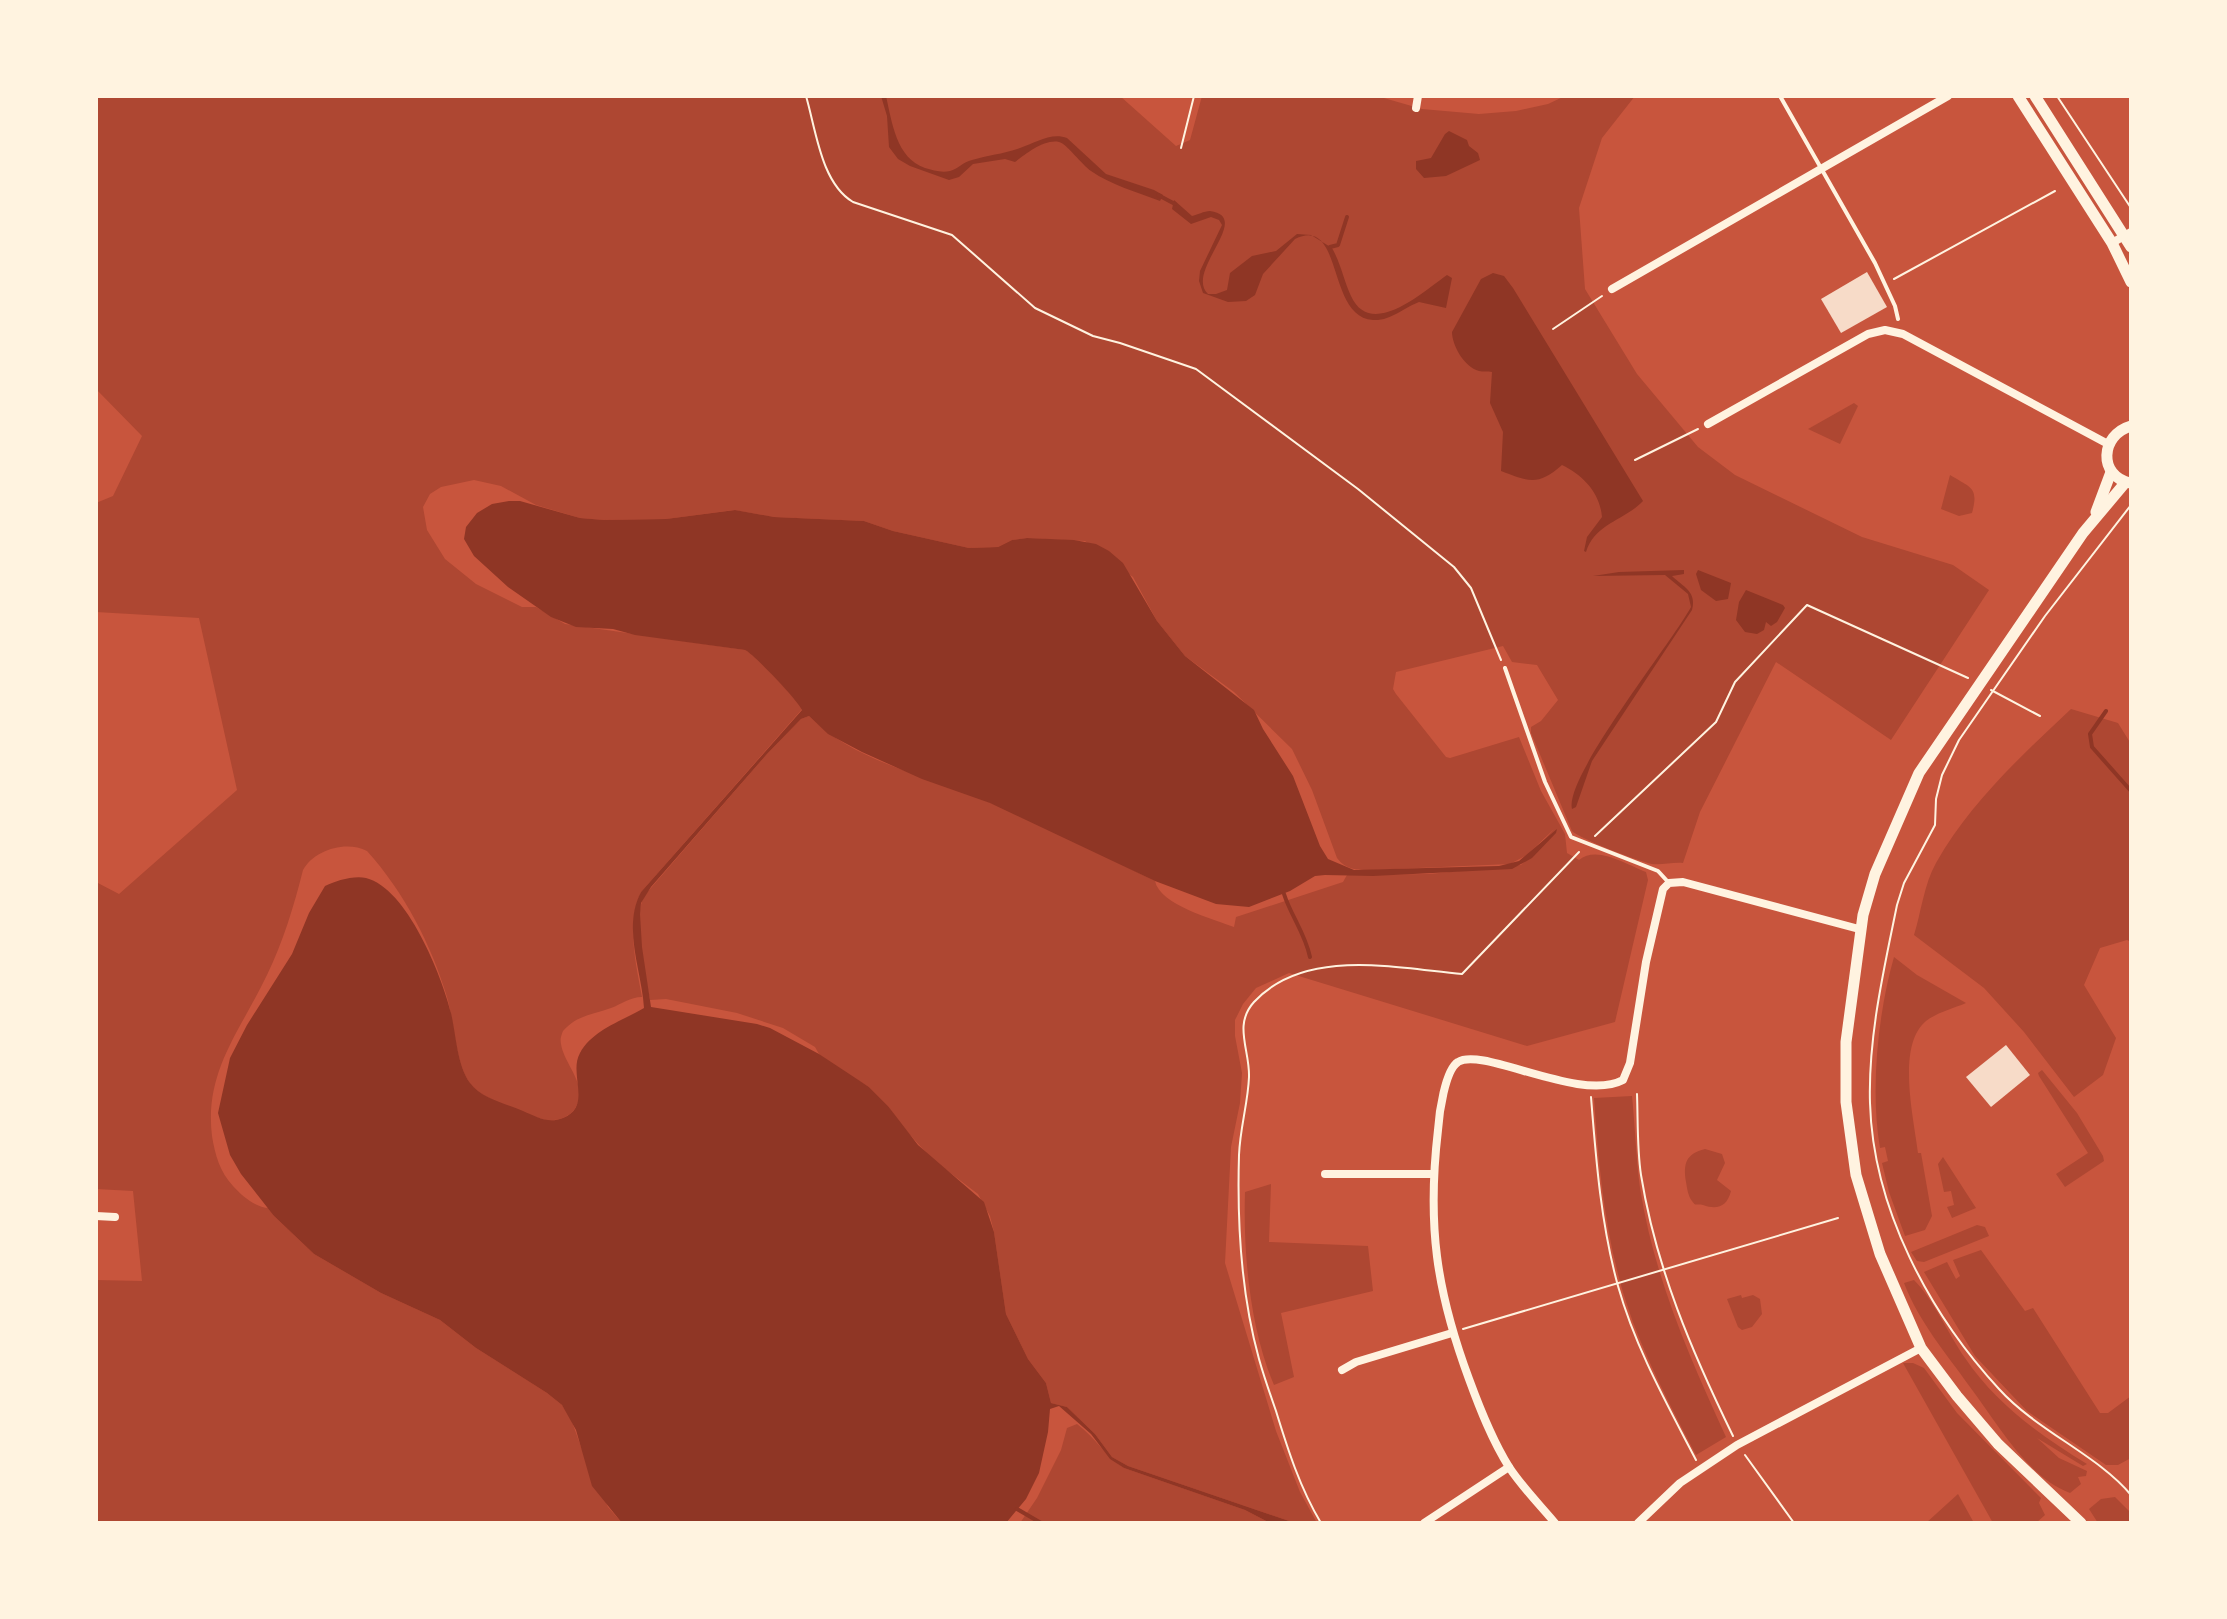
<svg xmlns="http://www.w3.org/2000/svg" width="2227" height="1619" viewBox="0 0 2227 1619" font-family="'Work Sans',sans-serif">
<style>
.green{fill:#ae4732}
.water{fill:#8f3625}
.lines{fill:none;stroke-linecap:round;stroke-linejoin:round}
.stream{stroke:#8f3625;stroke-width:4}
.building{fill:#f7dbc8}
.path{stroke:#fff3e0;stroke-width:2}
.service{stroke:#fff3e0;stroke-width:4}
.minor{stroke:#fff3e0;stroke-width:8}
.secondary{stroke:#fff3e0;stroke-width:11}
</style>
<rect width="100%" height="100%" fill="#c8553d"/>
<!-- green -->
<g class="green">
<path d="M 96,96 L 1120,96 L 1176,146 L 1190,140 L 1202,96 L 1377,96 L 1422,109 L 1479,114 L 1516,111 L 1548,104 L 1565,96 L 1635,96 L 1602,138 L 1579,208 L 1585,289 L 1637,374 L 1698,447 L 1735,475 L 1862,537 L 1953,565 L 1989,590 L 1891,740 L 1776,662 L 1700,812 L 1683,863 C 1673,862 1663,865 1652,864 C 1638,861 1580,839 1572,831 L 1531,733 L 1531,727 L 1541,721 L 1558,700 L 1537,665 L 1512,662 L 1503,646 L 1396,672 L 1393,689 L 1396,694 L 1446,757 L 1450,758 L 1519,737 L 1541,791 L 1565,834 L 1567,853 L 1579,860 C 1597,845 1627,865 1646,872 L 1648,880 L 1615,1022 L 1527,1046 L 1289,973 L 1256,988 L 1243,1004 L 1235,1020 L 1235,1036 L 1242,1073 L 1240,1103 L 1231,1147 L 1225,1263 L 1276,1431 L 1300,1492 L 1317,1523 L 1295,1523 L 1128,1466 L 1112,1457 L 1095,1434 L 1067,1407 L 1051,1403 L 1046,1383 L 1028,1359 L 1006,1314 L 994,1232 L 990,1216 L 978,1194 L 932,1159 L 901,1125 L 888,1106 L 869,1087 L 833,1065 L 819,1054 L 815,1047 L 783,1028 L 737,1013 L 666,999 L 650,1000 C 645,971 632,922 644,896 L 767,754 L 801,719 L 809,716 C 851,759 917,773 972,795 C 1034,821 1095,851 1155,881 C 1160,905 1213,919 1234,927 L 1236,917 L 1343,882 L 1347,875 L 1429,874 L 1521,865 L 1554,829 L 1527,855 L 1510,864 L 1371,870 C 1357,870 1346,870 1337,858 L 1312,790 L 1292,749 L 1234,692 L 1185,656 L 1157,621 L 1133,577 L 1085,541 L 1027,538 L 1012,540 L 998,547 L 969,548 L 893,531 L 864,521 L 774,517 L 734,510 L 666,519 L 604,520 L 580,518 L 536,505 L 501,486 L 474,480 L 441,487 L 430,494 L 423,507 L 427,530 L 445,559 L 476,584 L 522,607 L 536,607 L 565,624 L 745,650 L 756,656 L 803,708 L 641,892 C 626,924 636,964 642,997 C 630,997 622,1004 611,1008 C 592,1015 577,1015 563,1031 C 561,1036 560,1039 561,1044 C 564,1065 591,1087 574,1110 C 566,1119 556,1121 545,1120 C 526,1114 485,1100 472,1086 C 456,1068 454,1021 447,997 C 431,944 404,892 367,851 C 346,840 314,850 303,870 C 294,906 283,942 267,975 C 241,1030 204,1071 212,1136 C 215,1155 220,1172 233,1186 C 242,1196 256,1208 269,1208 L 274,1216 L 314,1254 L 381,1293 L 440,1320 L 476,1348 L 547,1393 L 562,1405 L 570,1416 L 581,1447 L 608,1507 L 622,1523 L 96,1523 L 96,1280 L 142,1281 L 133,1191 L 96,1189 L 96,882 L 119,894 L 237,790 L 199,618 L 96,612 L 96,503 L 113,496 L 142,436 L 96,389 Z"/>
<polygon points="1854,403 1858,406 1840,444 1808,429"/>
<path d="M 1950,475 C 1971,488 1979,487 1972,513 L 1959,516 L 1941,509 Z"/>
<path d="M 2071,709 L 2118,723 L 2131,744 L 2131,942 L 2127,940 L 2100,948 L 2084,985 L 2116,1038 L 2103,1075 L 2074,1097 L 2024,1032 L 1984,988 L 1914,935 C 1921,913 1924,884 1936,863 C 1970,803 2021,756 2071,709 Z"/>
<path d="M 1894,957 L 1917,975 L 1966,1003 C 1952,1009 1938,1012 1926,1021 C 1896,1046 1914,1118 1918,1153 L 1921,1153 L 1932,1216 L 1925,1230 L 1905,1236 L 1889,1192 L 1882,1163 L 1888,1161 L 1885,1147 L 1880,1148 C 1870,1090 1878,1013 1894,957 Z"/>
<polygon points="2042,1070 2077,1113 2103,1156 2104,1161 2065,1187 2056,1174 2088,1153 2039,1076 2038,1073"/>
<path d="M 1632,1096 C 1635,1126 1636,1157 1640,1188 C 1654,1277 1689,1356 1726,1437 L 1696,1455 C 1666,1397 1634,1338 1618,1274 C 1603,1216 1598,1157 1594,1098 Z"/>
<path d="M 1705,1149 L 1722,1154 L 1725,1163 L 1717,1180 L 1731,1191 C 1727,1207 1717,1210 1703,1205 C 1696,1203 1696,1207 1692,1201 C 1688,1196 1687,1188 1686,1182 C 1683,1163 1686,1154 1705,1149 Z"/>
<polygon points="1943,1157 1976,1208 1952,1218 1947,1207 1954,1205 1951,1191 1944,1192 1938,1164"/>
<path d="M 1271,1184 L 1269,1242 L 1368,1246 L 1373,1291 L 1281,1313 L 1294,1377 L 1274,1385 C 1250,1329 1243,1253 1245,1192 Z"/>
<polygon points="1977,1225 1985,1227 1989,1236 1924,1262 1917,1261 1911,1252"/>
<polygon points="1981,1250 2025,1311 2033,1308 2100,1413 2108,1413 2131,1396 2131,1458 2118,1465 2106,1465 2027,1411 1975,1356 1924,1272 1947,1262 1956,1279 1960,1276 1953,1260"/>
<path d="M 1914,1280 C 1934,1300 1948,1334 1965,1358 C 1997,1405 2040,1435 2087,1464 L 2083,1466 L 2037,1438 L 2059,1458 L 2087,1471 L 2086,1476 L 2078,1477 L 2081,1484 L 2070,1493 C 2026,1476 1998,1424 1970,1387 C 1946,1353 1919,1322 1904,1283 Z"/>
<polygon points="1741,1295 1742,1298 1753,1295 1760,1299 1762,1314 1752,1327 1742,1330 1738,1327 1727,1299"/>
<polygon points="1903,1363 1913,1363 1924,1368 1957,1413 2041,1498 2039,1503 2045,1515 2036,1523 1993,1523"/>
<path d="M 1077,1424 C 1095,1437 1105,1456 1124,1468 L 1245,1510 L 1270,1523 L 1020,1523 L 1037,1498 L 1061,1450 L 1067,1428 Z"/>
<polygon points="1958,1494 1974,1523 1926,1523"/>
<polygon points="2115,1497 2130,1512 2131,1523 2098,1523 2089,1509 2101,1499"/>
</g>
<!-- water -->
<g class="water">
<path d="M 881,96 L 886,96 C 892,122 896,158 925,168 C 933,170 941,173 950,171 C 958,169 963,162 972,160 C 988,155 1004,154 1020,148 C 1035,143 1051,132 1067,138 L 1106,174 L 1154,190 L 1163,195 L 1160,201 C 1137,192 1111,185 1091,171 C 1082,165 1066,143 1059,142 C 1044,139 1026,154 1015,162 L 1005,159 L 973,164 L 959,177 L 949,180 L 910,166 L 898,159 L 889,147 L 887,116 Z"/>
<polygon points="1449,131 1467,140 1469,146 1478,153 1480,160 1446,176 1424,178 1416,169 1416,161 1431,158 1445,134"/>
<path d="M 1174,200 L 1192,216 C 1197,215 1204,211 1210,211 C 1254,217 1184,271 1208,294 L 1216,294 L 1227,290 L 1230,273 L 1252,256 L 1276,251 L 1297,234 L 1311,235 L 1332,248 C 1341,264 1344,281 1351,296 C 1371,340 1424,291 1447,275 L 1452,278 L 1446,308 L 1419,302 C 1403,308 1391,321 1373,320 C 1326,317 1344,215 1295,239 L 1263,274 L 1255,295 L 1246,301 L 1228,302 L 1203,293 L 1199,281 L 1200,271 L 1222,225 L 1219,220 L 1211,217 L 1191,224 L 1172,209 Z"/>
<path d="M 1493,273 L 1504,276 L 1513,288 L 1643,501 C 1624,521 1595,523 1586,552 L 1584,551 L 1587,537 L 1602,517 C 1600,493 1583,475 1562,465 C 1538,486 1530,482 1501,471 L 1503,432 L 1490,403 L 1492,372 C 1488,371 1483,372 1479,371 C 1464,367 1452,345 1452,332 L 1481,279 Z"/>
<path d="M 509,501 L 520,501 L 580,518 L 604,520 L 666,519 L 735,510 L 774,517 L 864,521 L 893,531 L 969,548 L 998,547 L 1012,540 L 1027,538 L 1074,540 L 1096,544 L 1109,551 L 1123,563 L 1157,621 L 1185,656 L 1254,710 L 1263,729 L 1293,776 L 1320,846 L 1328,859 L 1354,870 L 1499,866 L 1519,861 L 1557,829 L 1556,833 L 1532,858 L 1512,869 L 1373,876 L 1325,875 L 1315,876 L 1290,891 L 1249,907 L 1216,904 L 1155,881 L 990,803 L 922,779 L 862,752 L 828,734 L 809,716 L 801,719 L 767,754 L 651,887 L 641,903 L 640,914 L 642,947 L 651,1007 L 757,1024 L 770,1028 L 819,1054 L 869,1087 L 888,1106 L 918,1145 L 984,1202 L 994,1232 L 1006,1314 L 1028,1359 L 1046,1383 L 1051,1403 L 1067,1407 L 1095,1434 L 1112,1457 L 1128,1466 L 1295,1523 L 1270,1523 L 1245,1510 L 1124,1468 L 1110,1459 L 1091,1434 L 1059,1406 L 1050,1409 L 1048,1432 L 1039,1473 L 1026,1499 L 1006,1523 L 622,1523 L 592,1486 L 576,1430 L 562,1405 L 547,1393 L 476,1348 L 440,1320 L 381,1293 L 314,1254 L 274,1216 L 241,1174 L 230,1155 L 218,1113 L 230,1058 L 247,1025 L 292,954 L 309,913 L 325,886 C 335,881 354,875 366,878 C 407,888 442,976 451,1013 C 456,1034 457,1065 470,1083 C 482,1099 505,1103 523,1111 C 537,1117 548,1124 563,1118 C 593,1106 568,1074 580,1053 C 592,1030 624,1020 644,1008 C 642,971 622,928 641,892 L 802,710 C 800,703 753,653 745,650 L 635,635 L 613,629 L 576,627 L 551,617 L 508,587 L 474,556 L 464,539 L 466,527 L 477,513 L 492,504 Z"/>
<path d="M 1684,570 L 1684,574 L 1672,576 C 1683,587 1697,591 1692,610 L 1592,761 L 1576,807 L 1572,809 C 1564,777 1671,644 1691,607 L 1688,594 L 1665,575 L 1593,576 L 1619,572 Z"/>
<polygon points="1698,570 1731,583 1728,599 1716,601 1701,590 1696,574"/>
<polygon points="1746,590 1783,605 1785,608 1777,622 1771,626 1766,622 1764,630 1757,634 1745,632 1736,620 1739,602"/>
</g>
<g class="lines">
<!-- stream -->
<g class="stream">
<polyline points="1158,195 1175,204"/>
<polyline points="1330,247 1338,245 1347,217"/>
<polyline points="2106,711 2090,734 2092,747 2131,791"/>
<path d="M 1284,894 C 1291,916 1305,933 1310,957"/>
<polyline points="1017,1509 1041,1523"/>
</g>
</g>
<!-- building -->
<g class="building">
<polygon points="1867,272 1887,307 1841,333 1821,299"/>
<polygon points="2006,1045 2030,1075 1991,1107 1966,1077"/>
</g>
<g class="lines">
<!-- path -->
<g class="path">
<path d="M 806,96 C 816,130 821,183 853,202 L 952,235 L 1035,308 L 1093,336 L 1120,343 L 1196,369 L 1358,489 L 1454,567 L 1471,588 L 1501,660"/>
<polyline points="2057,96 2131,208"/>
<polyline points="1181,148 1194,96"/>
<polyline points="1894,279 2055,191"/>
<polyline points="1553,329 1602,296"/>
<polyline points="1635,460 1698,429"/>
<path d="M 2131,505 L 2045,616 L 1959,740 L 1942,775 L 1936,799 L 1935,825 L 1904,883 L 1897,905 C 1884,969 1868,1037 1870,1103 C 1873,1208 1929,1313 1999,1389 C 2037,1431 2098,1455 2131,1495"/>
<polyline points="1991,690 2040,716"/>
<polyline points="1595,836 1716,722 1735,682 1807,605 1968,678"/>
<path d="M 1637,1094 C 1638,1121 1637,1149 1641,1175 C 1656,1268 1692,1352 1733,1436"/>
<path d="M 1591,1097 C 1596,1160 1601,1225 1618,1286 C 1635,1347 1667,1404 1696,1460"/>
<polyline points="1463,1329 1838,1218"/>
<polyline points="1745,1455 1794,1523"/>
<path d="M 1321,1523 C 1300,1488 1288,1450 1276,1411 C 1270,1394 1264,1377 1259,1359 C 1241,1294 1237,1222 1239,1155 C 1240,1128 1248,1103 1249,1077 C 1250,1050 1233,1025 1254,1002 C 1305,947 1396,968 1462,974 L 1579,852"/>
</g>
<!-- service -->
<g class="service">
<polyline points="1780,96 1875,263 1895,306 1898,319"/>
<polyline points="1505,668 1545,782 1571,837 1658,871 1669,883"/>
</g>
<!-- minor -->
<g class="minor">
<polyline points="1416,108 1418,96"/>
<polyline points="2112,243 2131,232"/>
<polyline points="1612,289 1948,96"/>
<polyline points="1708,424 1868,334 1885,330 1903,334 2108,444"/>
<polyline points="1325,1174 1432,1174"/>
<polyline points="96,1216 115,1217"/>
<polyline points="1342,1370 1356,1362 1452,1333"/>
<polyline points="1424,1523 1509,1467"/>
<path d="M 1555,1523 C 1540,1505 1522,1487 1509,1467 C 1492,1440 1480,1409 1469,1379 C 1436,1290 1427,1224 1438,1130 C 1439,1114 1445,1070 1458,1062 C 1482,1046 1580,1103 1623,1080 L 1630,1063 L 1646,962 L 1663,889 L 1669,883 L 1683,882 L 1859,929"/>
<polyline points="1638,1523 1680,1483 1737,1445 1921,1348"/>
</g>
<!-- secondary -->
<g class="secondary">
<polyline points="2018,96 2112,243 2131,282"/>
<polyline points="2035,96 2131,247"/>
<path d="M 2130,483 C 2098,476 2100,435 2131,426"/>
<polyline points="2096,512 2111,472"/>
<polyline points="2081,1523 1998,1444 1957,1396 1921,1348 1880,1254 1856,1175 1846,1102 1846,1042 1863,915 1875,874 1919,773 2083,533 2125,483"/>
</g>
</g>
<!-- border -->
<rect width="2227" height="1619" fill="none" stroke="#fff3e0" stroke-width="196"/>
</svg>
